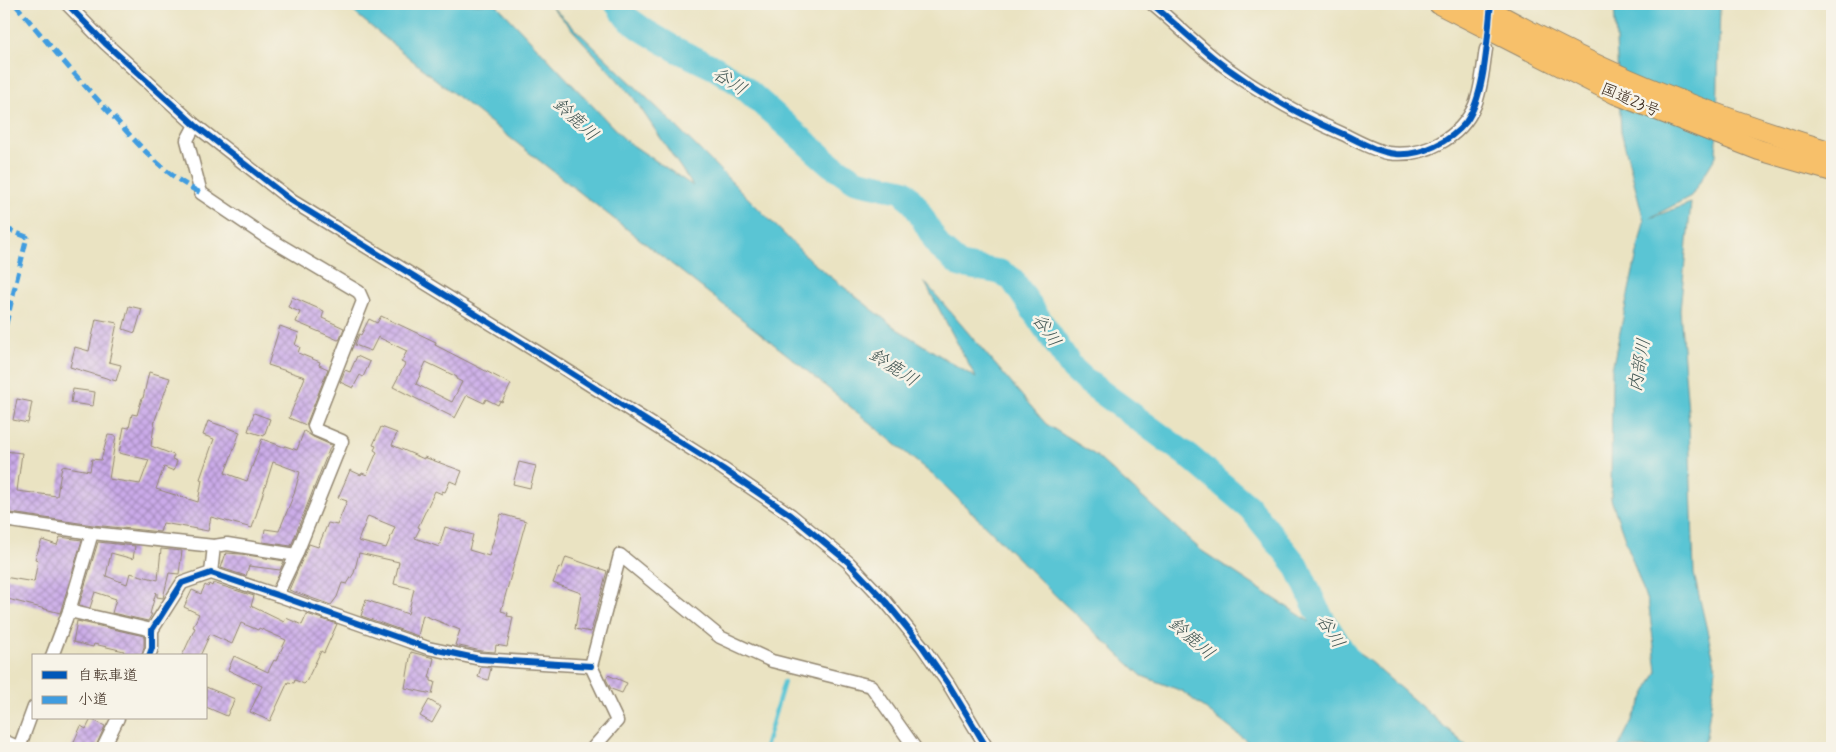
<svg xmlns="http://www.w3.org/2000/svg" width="1836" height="752" viewBox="0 0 1836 752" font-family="Mynerve,'Klee One',sans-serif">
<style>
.water{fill:#5ac5d4;stroke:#4a7879}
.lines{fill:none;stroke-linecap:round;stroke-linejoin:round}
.stream{stroke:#5ac5d4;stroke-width:4.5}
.river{stroke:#5ac5d4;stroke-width:25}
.building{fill:url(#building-cross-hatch);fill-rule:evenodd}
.minor-casing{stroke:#928670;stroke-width:15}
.trunk-casing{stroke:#928670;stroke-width:22}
.minor{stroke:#fff;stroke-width:12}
.trunk{stroke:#f7c06b;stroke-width:20}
.quiet{stroke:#3f9ce0;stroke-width:5;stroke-dasharray:10 5;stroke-linecap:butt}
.cycleway-casing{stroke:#f7f3e8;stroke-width:9}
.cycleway{stroke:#0057b8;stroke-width:6}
.labels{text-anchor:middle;stroke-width:5;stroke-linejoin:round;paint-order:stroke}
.street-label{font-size:16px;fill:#3b2a1e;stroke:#f7f3e8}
.water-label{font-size:18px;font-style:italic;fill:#445855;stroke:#f7f3e8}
</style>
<defs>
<pattern id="building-cross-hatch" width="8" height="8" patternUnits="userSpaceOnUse" patternTransform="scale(1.25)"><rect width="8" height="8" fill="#caaae9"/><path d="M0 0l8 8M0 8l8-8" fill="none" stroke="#a58bbc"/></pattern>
</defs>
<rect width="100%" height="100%" fill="#f7f3e8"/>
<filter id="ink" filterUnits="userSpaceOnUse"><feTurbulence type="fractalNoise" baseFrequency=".02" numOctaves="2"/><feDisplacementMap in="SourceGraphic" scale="10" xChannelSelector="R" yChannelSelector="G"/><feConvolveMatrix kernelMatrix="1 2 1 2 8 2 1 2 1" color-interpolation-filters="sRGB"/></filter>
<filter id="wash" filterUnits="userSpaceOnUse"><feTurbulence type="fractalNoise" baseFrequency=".0096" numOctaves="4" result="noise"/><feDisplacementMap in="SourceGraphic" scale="20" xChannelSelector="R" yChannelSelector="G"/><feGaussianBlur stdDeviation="1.12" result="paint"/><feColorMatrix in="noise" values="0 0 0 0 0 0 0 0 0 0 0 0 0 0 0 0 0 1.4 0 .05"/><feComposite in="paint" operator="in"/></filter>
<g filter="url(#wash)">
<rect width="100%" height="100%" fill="#eae3c2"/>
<!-- water -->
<g class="water">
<polygon points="344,4 496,4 625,140 693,186 633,97 550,5 671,121 812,262 897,329 976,378 924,281 1046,424 1095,455 1202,551 1368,660 1469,748 1256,748 1182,691 1142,676 1059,599 940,481 789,356 430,75"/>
<polygon points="1614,4 1720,4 1716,156 1691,196 1650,218 1691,203 1680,310 1689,424 1694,574 1716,669 1706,737 1701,748 1618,748 1657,671 1649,607 1611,499 1612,369 1644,221 1621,131"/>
</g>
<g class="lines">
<!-- stream -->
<polyline class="stream" points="765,748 784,682"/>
<!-- river -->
<polyline class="river" points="617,4 627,18 645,31 677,50 715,68 740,84 830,164 856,181 903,191 915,205 939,247 960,265 1000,272 1012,279 1073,369 1085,380 1191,458 1250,508 1297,566 1317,610 1352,666"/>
</g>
<g id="blocks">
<!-- building -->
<g class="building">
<polygon points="292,297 324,311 322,318 344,328 340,339 338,340 329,336 296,322 300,312 288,307"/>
<polygon points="129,306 142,309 135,333 123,329"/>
<path d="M 381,316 L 436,342 L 435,345 L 511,384 L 502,402 L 500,401 L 498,405 L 486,399 L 484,403 L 467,395 L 455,418 L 393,387 L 405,364 L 401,362 L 407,351 L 378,337 L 371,351 L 355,345 L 359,334 L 361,335 L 369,319 L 377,323 ZM 426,362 L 457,377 L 456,379 L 462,382 L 452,402 L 416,384 Z"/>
<polygon points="96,319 117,323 109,362 121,365 116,381 70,367 75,347 89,351"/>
<polygon points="280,326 299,333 295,345 300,347 298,353 320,362 319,365 328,369 306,425 289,418 305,377 268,365"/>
<polygon points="357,356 370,362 363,377 360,375 353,388 340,382 345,370 350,372"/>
<polygon points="149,372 170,378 155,420 151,446 174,455 172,459 177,461 174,471 164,467 156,489 198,502 202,480 200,479 214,439 203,435 208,421 240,432 225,473 247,481 262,439 284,447 285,446 297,450 304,431 313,437 331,445 291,546 263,542 265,529 279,531 294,494 300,472 273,462 252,528 211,517 208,531 163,523 160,532 93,525 4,512 4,451 22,453 17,491 57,496 62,466 90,471 92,459 101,460 108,435 116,436 109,479 140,484 149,460 119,453 124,427 129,428 132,414 137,415 142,398 143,398"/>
<polygon points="73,389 95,392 93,406 71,403"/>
<polygon points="17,399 32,402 28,423 13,420"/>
<polygon points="254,413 270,419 264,436 248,431"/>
<path d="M 381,427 L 397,433 L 392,445 L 424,459 L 424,457 L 462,471 L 457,484 L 450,481 L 445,492 L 442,491 L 442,494 L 435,491 L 418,527 L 420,528 L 415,538 L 439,547 L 445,527 L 473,535 L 469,550 L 489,556 L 501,514 L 526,521 L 501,611 L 508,613 L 507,616 L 513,617 L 507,647 L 496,645 L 495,652 L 481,651 L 455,645 L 460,630 L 423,615 L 418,636 L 361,616 L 366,600 L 408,614 L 414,589 L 394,584 L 399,562 L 359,553 L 354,573 L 347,584 L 342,583 L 337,597 L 331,605 L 289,590 L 309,544 L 318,547 L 328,523 L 337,525 L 347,501 L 338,498 L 350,470 L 361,475 L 362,473 L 367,475 L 377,452 L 374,450 L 376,446 L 373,445 ZM 368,516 L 395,527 L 386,548 L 358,541 Z"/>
<polygon points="519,462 536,466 530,488 513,484"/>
<polygon points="60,537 82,540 60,613 4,598 4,577 34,582 38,560 35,559 42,540 57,545"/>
<polygon points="98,542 135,546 133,559 111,553 106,576 127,584 130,573 158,580 161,549 182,551 179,574 169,573 163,598 157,597 157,593 156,592 150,614 152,614 148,621 112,613 116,599 95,592 90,608 79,605"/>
<polygon points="226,553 241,554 284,561 280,570 249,566 246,576 221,568"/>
<polygon points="566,557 607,571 591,632 575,629 581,593 553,583 559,567 562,568"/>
<polygon points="213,583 254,596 251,606 284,622 286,618 302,625 307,614 337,624 324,653 321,651 306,682 304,684 295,680 294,683 288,682 270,721 250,712 262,686 228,670 234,656 268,672 274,660 276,661 286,640 259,628 258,630 241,623 232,644 210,634 200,656 182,656 195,628 193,627 199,614 184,607 192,590 201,594 205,585 208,587 209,584 212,586"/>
<polygon points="77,621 144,636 144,647 141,656 122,656 124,651 94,644 93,647 73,642"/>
<polygon points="411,652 434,658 429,678 431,678 431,681 435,682 432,694 405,688"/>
<polygon points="481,667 491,668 488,680 478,677"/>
<polygon points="608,675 627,683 622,693 611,689 606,679"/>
<polygon points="206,687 235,699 227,716 206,707"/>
<polygon points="429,700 441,707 432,723 420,716"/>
<polygon points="91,719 105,726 95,748 71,748 81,726 86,729"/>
</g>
</g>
</g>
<g filter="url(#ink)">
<use href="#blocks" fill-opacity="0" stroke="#928670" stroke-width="1"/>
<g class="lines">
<!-- minor casing -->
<g class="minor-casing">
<g id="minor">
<polyline points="67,4 105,43 195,125 292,201 560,366 723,469 791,515 848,562 886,602 922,646 949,685 987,748"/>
<path d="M 1152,4 C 1176,24 1199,47 1224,66 C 1261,93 1301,116 1343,134 C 1357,141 1373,150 1388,153 C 1424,158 1461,138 1475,105 C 1482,88 1483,67 1486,49"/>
<polyline points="195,125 187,140 201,193 263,235 359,292 363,301 314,426 316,430 342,441 296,555 277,595"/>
<polyline points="4,520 92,533 214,546 227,544 296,555"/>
<polyline points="211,573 214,546"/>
<polyline points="69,611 92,533"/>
<polyline points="52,656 69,611 152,630"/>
<polyline points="149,656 152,648 152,630 182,583 211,573 277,595 428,648 480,659 591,666"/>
<polyline points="4,741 20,748"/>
<polyline points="19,748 34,707"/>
<polyline points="103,748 118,718"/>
<polyline points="593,748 617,721 591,666 620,555 720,637 772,661 871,686 915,748"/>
</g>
</g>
<!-- trunk casing -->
<g class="trunk-casing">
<g id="trunk">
<polyline points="1439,4 1616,94 1759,150 1832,171"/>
<path d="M 1479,4 C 1528,31 1577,57 1628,79 C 1695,108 1763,131 1832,152"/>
</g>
</g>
<!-- minor -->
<use href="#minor" class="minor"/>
<!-- trunk -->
<use href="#trunk" class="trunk"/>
<!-- quiet -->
<g class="quiet">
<path d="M 15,4 C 46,41 77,78 110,113 C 137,143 164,175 201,193"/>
<polyline points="4,228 27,237 4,332"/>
</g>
<!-- cycleway casing -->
<g class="cycleway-casing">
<g id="cycleway">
<polyline points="67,4 105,43 195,125 292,201 560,366 723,469 791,515 848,562 886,602 922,646 949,685 987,748"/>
<path d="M 1152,4 C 1176,24 1199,47 1224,66 C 1261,93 1301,116 1343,134 C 1360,142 1377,152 1396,154 C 1421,156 1450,142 1466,122 C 1486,94 1487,37 1491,4"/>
<polyline points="149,656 152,648 152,630 182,583 211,573 277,595 428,648 480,659 591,666"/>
</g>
</g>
<!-- cycleway -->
<use href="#cycleway" class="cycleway"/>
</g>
</g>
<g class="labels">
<!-- street labels -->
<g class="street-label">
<text transform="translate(1631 99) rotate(23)" y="6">国道23号</text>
</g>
<!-- water labels -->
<g class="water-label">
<text transform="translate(730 81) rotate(33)" y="6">谷川</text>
<text transform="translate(576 119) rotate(43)" y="6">鈴鹿川</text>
<text transform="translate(1047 330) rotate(56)" y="6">谷川</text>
<text transform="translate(1639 365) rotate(-80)" y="6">内部川</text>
<text transform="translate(894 367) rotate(33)" y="6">鈴鹿川</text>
<text transform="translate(1331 631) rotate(58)" y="6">谷川</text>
<text transform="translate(1192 638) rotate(41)" y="6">鈴鹿川</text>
</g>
</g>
<!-- margin -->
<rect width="1836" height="752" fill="none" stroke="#f7f3e8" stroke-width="20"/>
<!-- legend -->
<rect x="32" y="654" width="175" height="65" fill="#f7f3e8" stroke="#aca397"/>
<rect x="42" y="671" width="25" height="8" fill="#0057b8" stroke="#aca397"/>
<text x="78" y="680" font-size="15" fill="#3b2a1e">自転車道</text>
<rect x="42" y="696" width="25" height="8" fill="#3f9ce0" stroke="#aca397"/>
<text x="78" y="704" font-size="15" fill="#3b2a1e">小道</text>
</svg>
